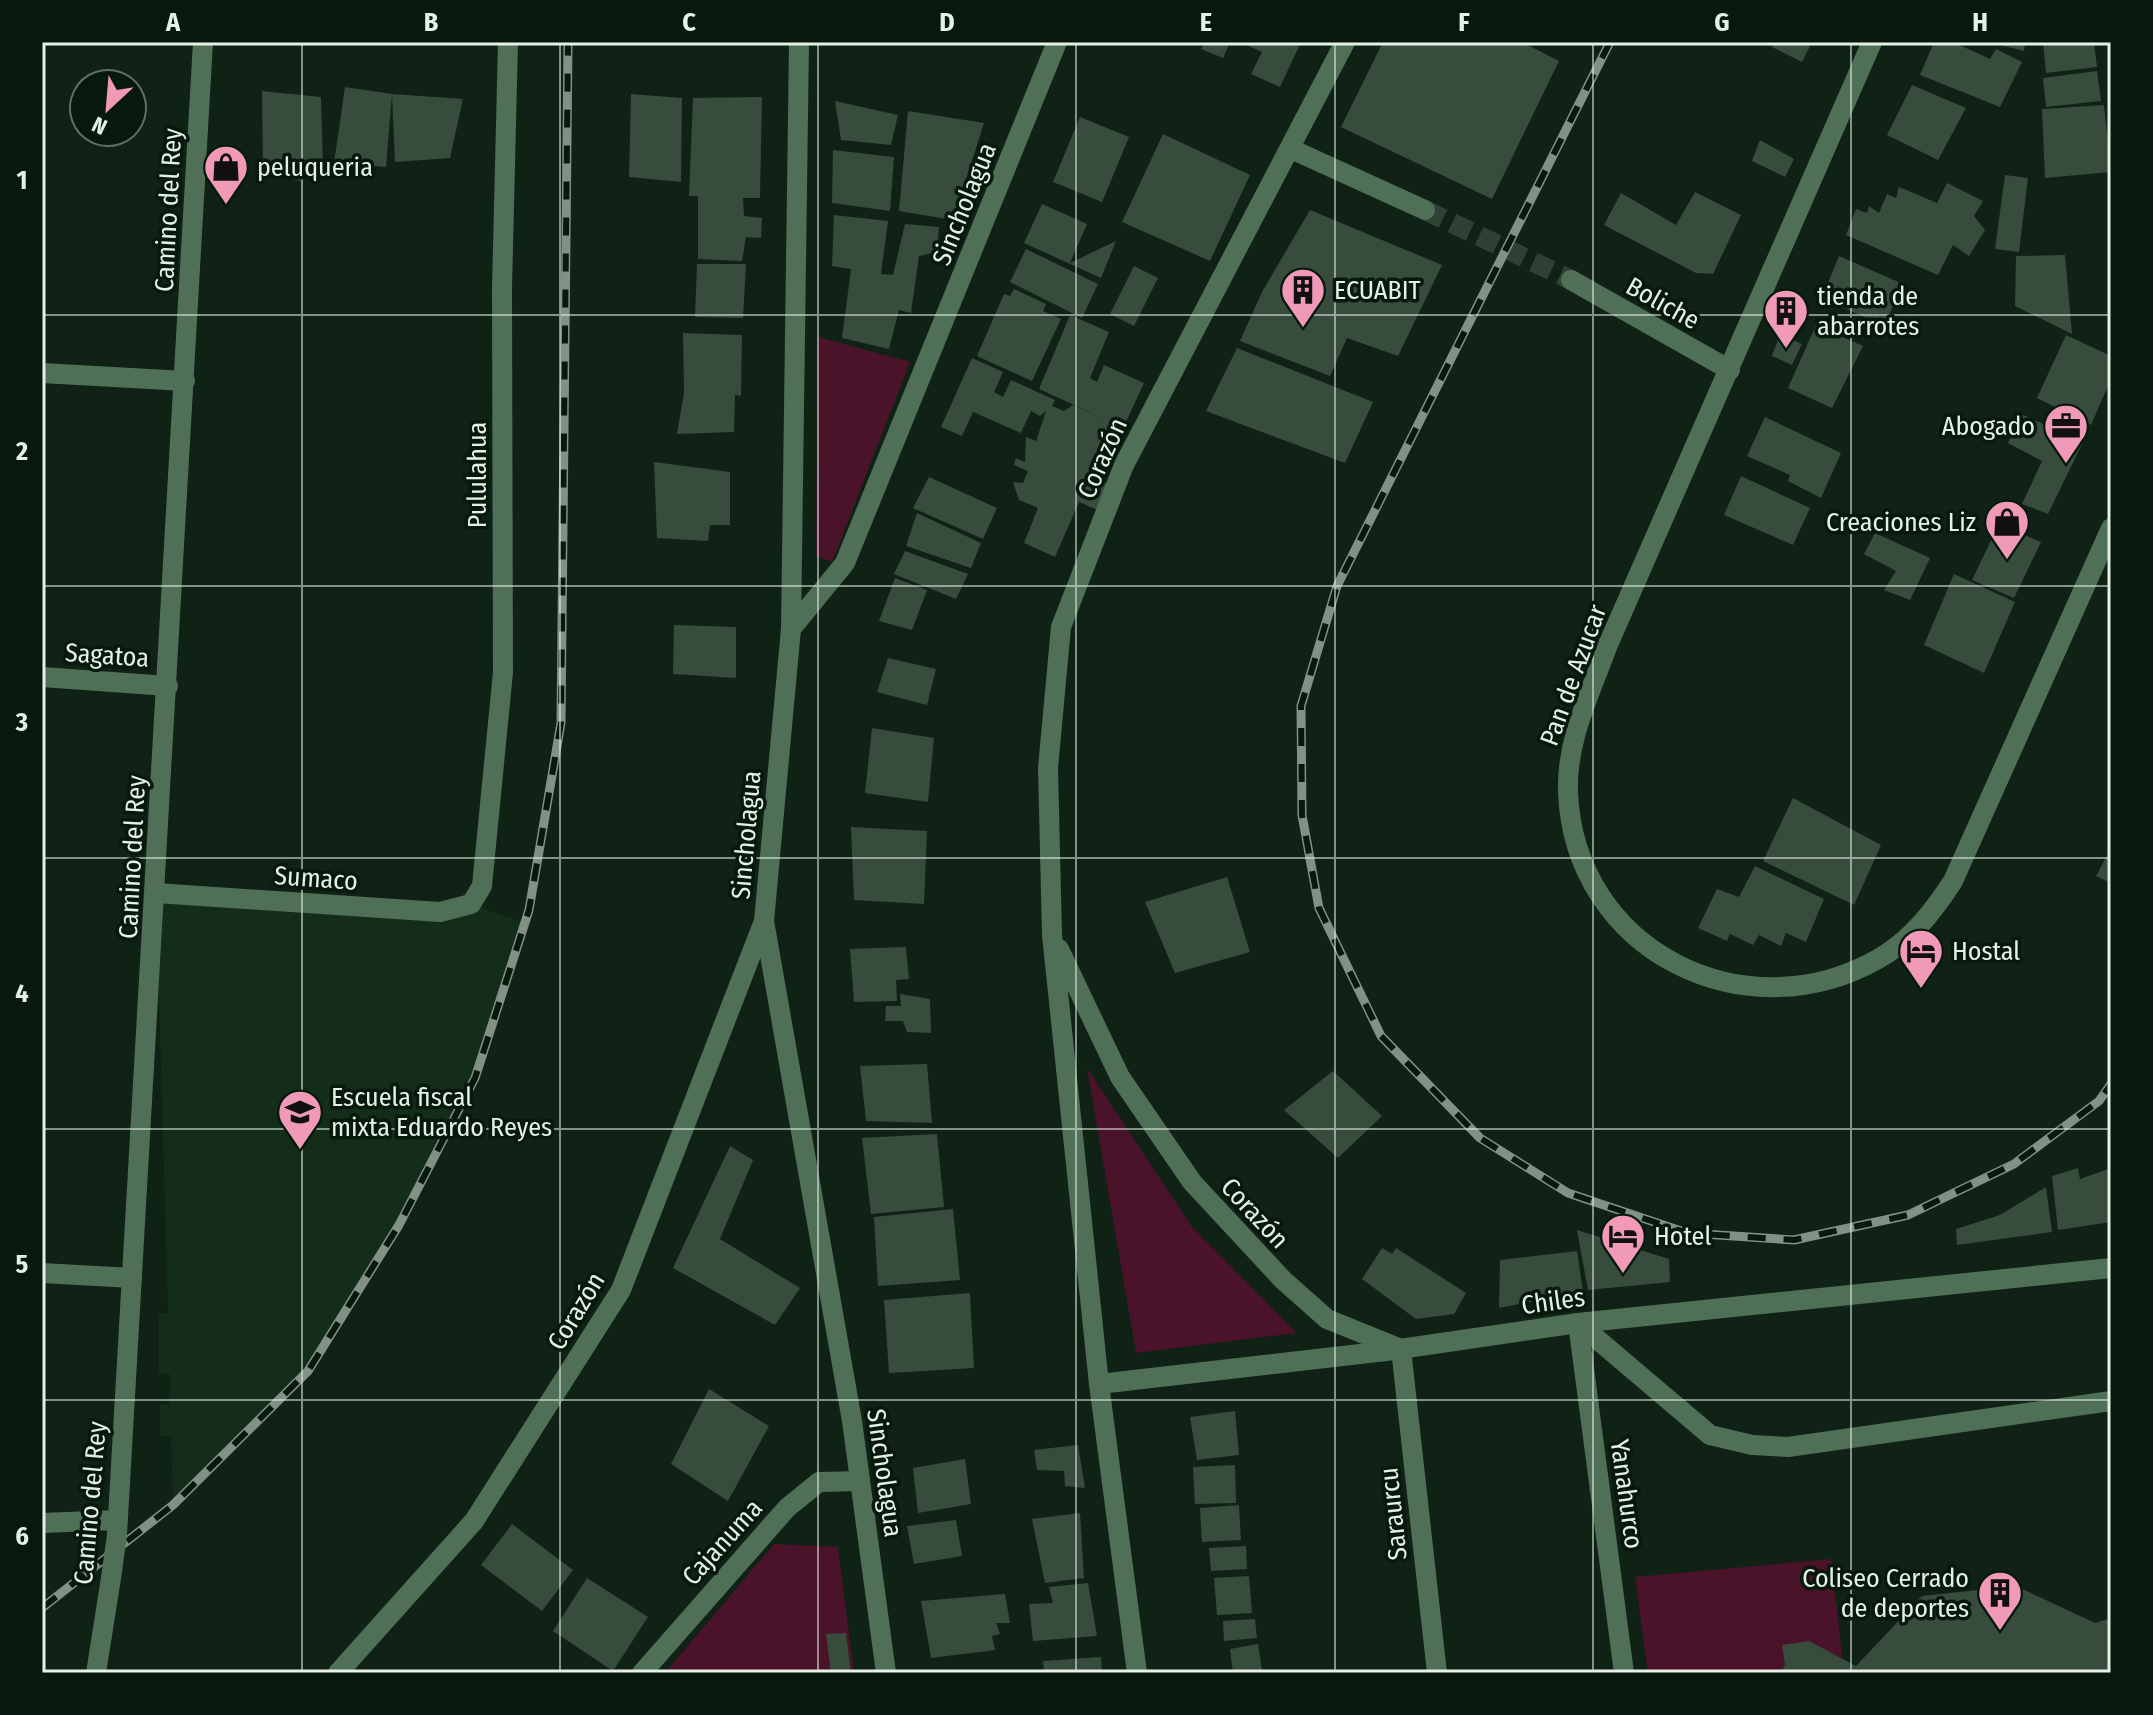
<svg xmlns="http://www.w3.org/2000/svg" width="2153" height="1715" viewBox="0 0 2153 1715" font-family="'Fira Sans Condensed',sans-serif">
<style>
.built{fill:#132d1a}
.green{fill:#4b132a}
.building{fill:#374c3c}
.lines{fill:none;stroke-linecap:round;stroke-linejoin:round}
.minor-tunnel{stroke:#2f4134;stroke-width:20;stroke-dasharray:20 10;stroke-linecap:butt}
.minor{stroke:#4f6f57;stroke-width:20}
.rail-casing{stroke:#829186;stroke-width:9}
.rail{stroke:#06190c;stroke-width:6;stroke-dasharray:18;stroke-linecap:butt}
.minor-bridge{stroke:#4f6f57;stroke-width:20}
.grid{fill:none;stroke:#e5f1e7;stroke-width:2;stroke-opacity:0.55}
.labels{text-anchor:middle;stroke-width:7;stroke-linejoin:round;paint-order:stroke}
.poi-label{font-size:26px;fill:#e5f1e7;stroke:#06190c;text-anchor:start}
.street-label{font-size:26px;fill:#e5f1e7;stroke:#06190c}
.neatline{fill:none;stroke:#e5f1e7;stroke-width:3}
.grid-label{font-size:26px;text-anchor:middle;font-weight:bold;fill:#e5f1e7}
</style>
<rect width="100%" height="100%" fill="#0f2215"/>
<!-- built -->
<polygon class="built" points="156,893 471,904 525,923 475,1078 399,1225 308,1371 173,1505 171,1437 160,1436 160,1405 170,1405 170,1374 159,1373 159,1313 168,1313"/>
<!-- green -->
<g class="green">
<polygon points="818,337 910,362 832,562 816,556"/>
<polygon points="1087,1068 1192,1227 1297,1333 1136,1353"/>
<polygon points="774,1544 838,1547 854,1673 665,1673"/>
<polygon points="1831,1559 1844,1673 1648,1673 1635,1577"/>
</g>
<!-- building -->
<g class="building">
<polygon points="1205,42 1230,42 1223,58 1201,49"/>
<polygon points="1239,42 1272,43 1301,42 1280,87 1251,74 1262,52"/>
<polygon points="1383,42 1522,42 1559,61 1492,199 1341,127"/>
<polygon points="1774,42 1812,42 1802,62 1772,47"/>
<polygon points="1934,42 1953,42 1990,59 1996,49 2022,62 2000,107 1920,75"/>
<polygon points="1992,42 2025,42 2024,51 1992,43"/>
<polygon points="2043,42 2094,42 2097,67 2046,73"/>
<polygon points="2097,71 2101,101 2046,107 2043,78"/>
<polygon points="1912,85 1966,108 1938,160 1887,135"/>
<polygon points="345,87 392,94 386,167 334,163"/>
<polygon points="262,91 321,97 323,168 310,163 301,181 263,172"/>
<polygon points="392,94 463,99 450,158 395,162"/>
<polygon points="631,94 682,98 681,182 629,177"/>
<polygon points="762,97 760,198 743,198 744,216 762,218 761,238 746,237 742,261 698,259 698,196 689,196 693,98"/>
<polygon points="835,101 898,115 891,145 841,140"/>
<polygon points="2104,105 2111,172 2045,178 2042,109"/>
<polygon points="908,111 984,123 953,220 899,211"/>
<polygon points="1080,117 1129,137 1102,202 1053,182"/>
<polygon points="1163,134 1250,175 1210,261 1122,222"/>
<polygon points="1760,140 1794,159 1785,177 1752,161"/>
<polygon points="833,150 894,157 890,211 832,203"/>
<polygon points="2005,175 2028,178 2019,252 1995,249"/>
<polygon points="1947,183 1983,201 1974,216 1985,230 1969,256 1953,245 1938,275 1846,235 1856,209 1867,213 1869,206 1879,213 1887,194 1896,198 1899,187 1937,203"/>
<polygon points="1695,192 1741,215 1713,274 1696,273 1604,225 1621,193 1676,225"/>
<polygon points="1042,204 1087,224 1070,263 1116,241 1101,278 1024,243"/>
<polygon points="1310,210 1442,265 1398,356 1347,338 1330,376 1240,341 1262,292"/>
<polygon points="834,215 888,221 881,274 893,275 905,224 939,227 937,252 919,256 911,313 899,310 889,349 842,338 851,269 832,266"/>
<polygon points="1026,249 1098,284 1082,318 1010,282"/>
<polygon points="2065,255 2072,334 2015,306 2016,256"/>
<polygon points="1839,256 1903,284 1884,326 1822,298"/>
<polygon points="697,264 746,264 743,318 695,317"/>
<polygon points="1134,266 1158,278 1134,326 1110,314"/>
<polygon points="1014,289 1046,304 1043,311 1061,319 1032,381 977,356 1004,294 1010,296"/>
<polygon points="1070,315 1109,332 1090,378 1097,382 1104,365 1144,383 1124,426 1111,421 1088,475 1111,485 1100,511 1079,502 1055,557 1024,543 1038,508 1019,500 1013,482 1023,483 1028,471 1014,465 1016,458 1025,462 1026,437 1036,441 1046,411 1040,416 1031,411 1021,433 973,412 962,436 941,427 972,358 1003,372 994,392 1003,397 1011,380 1055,400 1052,406 1064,411 1073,405 1107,420 1039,389"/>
<polygon points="1816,325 1863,346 1832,408 1788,388"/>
<polygon points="683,333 742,335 741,396 735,395 734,432 677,434 684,393"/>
<polygon points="1780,334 1802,344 1792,365 1772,356"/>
<polygon points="2066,335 2111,356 2111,379 2091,425 2037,398"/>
<polygon points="1237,348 1373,402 1345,463 1206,411"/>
<polygon points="2021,414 2083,442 2048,514 2022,504 2042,461 2008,443"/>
<polygon points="1765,417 1841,453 1821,498 1788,481 1790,475 1747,456"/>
<polygon points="654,462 730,472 730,525 710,525 708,541 657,538"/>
<polygon points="1741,476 1810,508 1793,545 1724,515"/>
<polygon points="929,477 997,508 983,539 913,508"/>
<polygon points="917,513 981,543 971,568 906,546"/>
<polygon points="1999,524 2041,542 2014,598 1972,580"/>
<polygon points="1875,533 1930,558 1910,600 1884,590 1896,571 1864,554"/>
<polygon points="905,551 968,574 956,599 894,574"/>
<polygon points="1954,574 2015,602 1984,673 1924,645"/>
<polygon points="895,578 927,590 912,630 879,621"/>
<polygon points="674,625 736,627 736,678 673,674"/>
<polygon points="888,658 936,669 927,705 877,692"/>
<polygon points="872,728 934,738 928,802 865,793"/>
<polygon points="1793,798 1881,845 1854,905 1763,861"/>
<polygon points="851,827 927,831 924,904 854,900"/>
<polygon points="2111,848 2111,883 2096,876"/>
<polygon points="1755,866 1824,899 1806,942 1786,933 1781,946 1759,935 1753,945 1730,934 1727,941 1698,928 1717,889 1739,897"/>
<polygon points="1227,877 1250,952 1175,973 1145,902"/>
<polygon points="906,947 909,979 896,980 897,1001 854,1002 850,949"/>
<polygon points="900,994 930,999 931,1033 907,1032 903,1021 885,1021 886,1006 901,1006"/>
<polygon points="927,1064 932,1123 866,1121 860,1066"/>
<polygon points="1333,1071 1382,1116 1338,1158 1284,1110"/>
<polygon points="937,1134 944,1207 871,1214 862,1138"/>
<polygon points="730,1146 753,1160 720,1239 800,1288 775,1325 673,1268"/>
<polygon points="2078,1168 2080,1179 2111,1168 2111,1222 2058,1230 2052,1176"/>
<polygon points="2046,1187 2052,1232 1957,1245 1956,1229 2000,1215"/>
<polygon points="953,1209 960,1280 878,1286 874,1217"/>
<polygon points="1577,1230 1669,1259 1670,1282 1588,1290"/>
<polygon points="1382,1248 1392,1254 1396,1248 1466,1293 1454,1314 1416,1319 1362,1279"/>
<polygon points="1577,1251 1583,1292 1499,1308 1500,1260"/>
<polygon points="970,1293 974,1368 889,1373 884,1300"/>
<polygon points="709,1389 769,1426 728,1501 671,1464"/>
<polygon points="1235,1411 1239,1455 1197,1460 1190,1417"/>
<polygon points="1078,1445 1085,1488 1065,1486 1064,1471 1037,1470 1034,1450"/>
<polygon points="965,1459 971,1504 918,1513 913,1468"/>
<polygon points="1235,1465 1236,1503 1195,1504 1193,1467"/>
<polygon points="1239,1505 1241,1540 1202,1542 1200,1508"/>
<polygon points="1080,1513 1084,1578 1045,1583 1032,1519"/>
<polygon points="956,1520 962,1556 914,1564 907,1526"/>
<polygon points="512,1524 573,1570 542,1611 481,1565"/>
<polygon points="1246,1546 1247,1569 1211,1571 1209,1548"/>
<polygon points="1249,1576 1252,1613 1217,1615 1214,1578"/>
<polygon points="587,1578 648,1617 613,1671 553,1631"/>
<polygon points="1088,1583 1097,1636 1033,1641 1029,1604 1053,1603 1049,1587"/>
<polygon points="2016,1586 2095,1623 2111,1618 2111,1673 1781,1673 1785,1665 1782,1645 1809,1641 1856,1666 1922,1596"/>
<polygon points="1005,1594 1010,1623 996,1623 1000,1634 992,1636 995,1650 931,1658 921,1601"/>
<polygon points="1255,1619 1257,1638 1224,1641 1223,1621"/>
<polygon points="846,1633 851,1673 831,1673 826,1634"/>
<polygon points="1258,1644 1262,1670 1233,1673 1230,1649"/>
<polygon points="1101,1657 1102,1673 1044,1673 1043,1661"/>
</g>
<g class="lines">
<!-- minor-tunnel -->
<polyline class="minor-tunnel" points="1425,210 1571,280"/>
<!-- minor -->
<g class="minor">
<polyline points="799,42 791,629 764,921 852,1421 886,1673"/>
<path d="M 1872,42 L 1607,647 C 1590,694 1566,741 1568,792 C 1574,950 1744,1035 1878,959 C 1910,941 1933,912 1953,881 L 2111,528"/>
<polyline points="1291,149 1425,210"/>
<polyline points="1571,280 1730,370"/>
<polyline points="42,373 185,381"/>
<polyline points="791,629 845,563 1057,42"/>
<polyline points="42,677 168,686"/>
<polyline points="156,893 440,912 471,904 482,886 503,672 502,288 508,42"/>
<polyline points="1059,949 1120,1077 1192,1182 1283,1280 1327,1319 1401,1349 1437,1673"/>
<polyline points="42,1273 132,1278"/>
<polyline points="1578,1323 1710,1435 1752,1445 1788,1447 2111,1401"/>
<polyline points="1578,1323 1624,1673"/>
<polyline points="1099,1384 1386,1351 1578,1323 2111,1268"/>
<polyline points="42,1523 117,1520"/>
<polyline points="117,1535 203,42"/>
<polyline points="96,1673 111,1578"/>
<polyline points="338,1673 474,1521 621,1290 764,921"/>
<polyline points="642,1673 787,1508 819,1482 860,1481"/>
<polyline points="1137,1673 1099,1384 1052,935 1048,768 1061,627 1124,465 1345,42"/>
</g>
<!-- rail casing -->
<g class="rail-casing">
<g id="rail">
<polyline points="1610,42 1337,586 1301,706 1302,815 1319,908 1381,1036 1480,1138 1568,1193 1687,1233 1794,1240 1908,1215 2014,1164 2099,1101 2111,1084"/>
<polyline points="42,1608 173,1505 308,1371 399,1225 475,1078 529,910 561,723 568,42"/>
</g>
</g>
<!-- rail -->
<use href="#rail" class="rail"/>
<!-- minor-bridge -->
<polyline class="minor-bridge" points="111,1578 117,1535"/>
</g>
<!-- grid -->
<path class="grid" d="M 302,42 L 302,1673M 560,42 L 560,1673M 818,42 L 818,1673M 1076,42 L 1076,1673M 1335,42 L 1335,1673M 1593,42 L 1593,1673M 1851,42 L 1851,1673M 42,315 L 2111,315M 42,586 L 2111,586M 42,858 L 2111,858M 42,1129 L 2111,1129M 42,1400 L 2111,1400"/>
<!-- icons -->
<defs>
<g id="shop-pin" transform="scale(2.3)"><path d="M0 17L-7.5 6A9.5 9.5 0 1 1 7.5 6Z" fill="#f09ab7" stroke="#06190c"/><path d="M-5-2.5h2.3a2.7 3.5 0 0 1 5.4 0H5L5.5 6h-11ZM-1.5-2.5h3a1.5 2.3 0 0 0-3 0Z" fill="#111"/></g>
<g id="building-pin" transform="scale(2.3)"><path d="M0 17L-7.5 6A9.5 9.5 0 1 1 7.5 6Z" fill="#f09ab7" stroke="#06190c"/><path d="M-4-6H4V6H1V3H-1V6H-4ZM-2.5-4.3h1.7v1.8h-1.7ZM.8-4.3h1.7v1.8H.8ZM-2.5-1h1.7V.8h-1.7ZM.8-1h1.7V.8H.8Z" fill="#111"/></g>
<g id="office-pin" transform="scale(2.3)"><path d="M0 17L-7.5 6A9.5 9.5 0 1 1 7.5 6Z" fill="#f09ab7" stroke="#06190c"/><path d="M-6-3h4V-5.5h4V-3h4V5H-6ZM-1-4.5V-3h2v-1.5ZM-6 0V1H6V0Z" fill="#111"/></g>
<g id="hotel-pin" transform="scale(2.3)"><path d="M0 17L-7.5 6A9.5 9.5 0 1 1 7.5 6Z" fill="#f09ab7" stroke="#06190c"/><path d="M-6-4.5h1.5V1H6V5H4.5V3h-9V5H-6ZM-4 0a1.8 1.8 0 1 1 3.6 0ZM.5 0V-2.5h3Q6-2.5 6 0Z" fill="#111"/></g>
<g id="school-pin" transform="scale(2.3)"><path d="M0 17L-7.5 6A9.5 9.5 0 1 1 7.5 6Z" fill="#f09ab7" stroke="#06190c"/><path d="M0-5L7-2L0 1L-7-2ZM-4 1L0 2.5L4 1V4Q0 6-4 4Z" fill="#111"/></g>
</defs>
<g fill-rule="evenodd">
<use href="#shop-pin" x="226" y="167"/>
<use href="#building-pin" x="1303" y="290"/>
<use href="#building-pin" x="1786" y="311"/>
<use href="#office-pin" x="2066" y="426"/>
<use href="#shop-pin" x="2007" y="522"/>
<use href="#hotel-pin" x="1921" y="951"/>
<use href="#school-pin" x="300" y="1112"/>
<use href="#hotel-pin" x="1623" y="1236"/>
<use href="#building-pin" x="2000" y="1593"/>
</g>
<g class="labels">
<!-- poi labels -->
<g class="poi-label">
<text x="257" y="176">peluqueria</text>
<text x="1334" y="299">ECUABIT</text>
<text x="1817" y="305">tienda de<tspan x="1817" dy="30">abarrotes</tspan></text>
<text x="2035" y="435" text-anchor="end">Abogado</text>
<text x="1976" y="531" text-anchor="end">Creaciones Liz</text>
<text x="1952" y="960">Hostal</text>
<text x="331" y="1106">Escuela fiscal<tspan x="331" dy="30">mixta Eduardo Reyes</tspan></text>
<text x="1654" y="1245">Hotel</text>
<text x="1969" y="1587" text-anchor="end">Coliseo Cerrado<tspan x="1969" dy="30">de deportes</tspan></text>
</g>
<!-- street labels -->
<g class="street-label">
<text transform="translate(964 204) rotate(-68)" y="9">Sincholagua</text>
<text transform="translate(168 210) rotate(-87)" y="9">Camino del Rey</text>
<text transform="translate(1663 303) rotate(29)" y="9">Boliche</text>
<text transform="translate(1102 458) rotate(-66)" y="9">Corazón</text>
<text transform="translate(477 475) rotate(-90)" y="9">Pululahua</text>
<text transform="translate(107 655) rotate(4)" y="9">Sagatoa</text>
<text transform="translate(1573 675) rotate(-70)" y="9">Pan de Azucar</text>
<text transform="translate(746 835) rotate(-85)" y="9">Sincholagua</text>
<text transform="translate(132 857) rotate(-87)" y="9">Camino del Rey</text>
<text transform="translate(316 878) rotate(4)" y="9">Sumaco</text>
<text transform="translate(1255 1213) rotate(47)" y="9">Corazón</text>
<text transform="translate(1553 1301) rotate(-8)" y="9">Chiles</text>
<text transform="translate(576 1311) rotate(-59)" y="9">Corazón</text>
<text transform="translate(885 1473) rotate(82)" y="9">Sincholagua</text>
<text transform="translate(1627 1494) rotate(82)" y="9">Yanahurco</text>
<text transform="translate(90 1503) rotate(-85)" y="9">Camino del Rey</text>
<text transform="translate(1393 1514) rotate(-96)" y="9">Saraurcu</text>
<text transform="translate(722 1542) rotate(-48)" y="9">Cajanuma</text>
</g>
</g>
<!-- border -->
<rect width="2153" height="1715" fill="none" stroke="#06190c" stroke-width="88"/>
<!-- north arrow -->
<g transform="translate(108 108) rotate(206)"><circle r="38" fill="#06190c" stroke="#5f6f64" stroke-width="2"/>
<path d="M0-6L14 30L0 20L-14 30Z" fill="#f09ab7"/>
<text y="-12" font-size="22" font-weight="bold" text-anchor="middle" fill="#e5f1e7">N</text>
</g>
<rect x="44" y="44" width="2065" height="1627" class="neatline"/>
<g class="grid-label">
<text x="173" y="31">A</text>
<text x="431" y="31">B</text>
<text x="689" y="31">C</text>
<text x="947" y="31">D</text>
<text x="1206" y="31">E</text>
<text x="1464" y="31">F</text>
<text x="1722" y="31">G</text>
<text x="1980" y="31">H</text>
<text x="22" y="189">1</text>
<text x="22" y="460">2</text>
<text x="22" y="731">3</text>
<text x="22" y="1002">4</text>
<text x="22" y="1273">5</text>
<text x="22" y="1545">6</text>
</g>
</svg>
